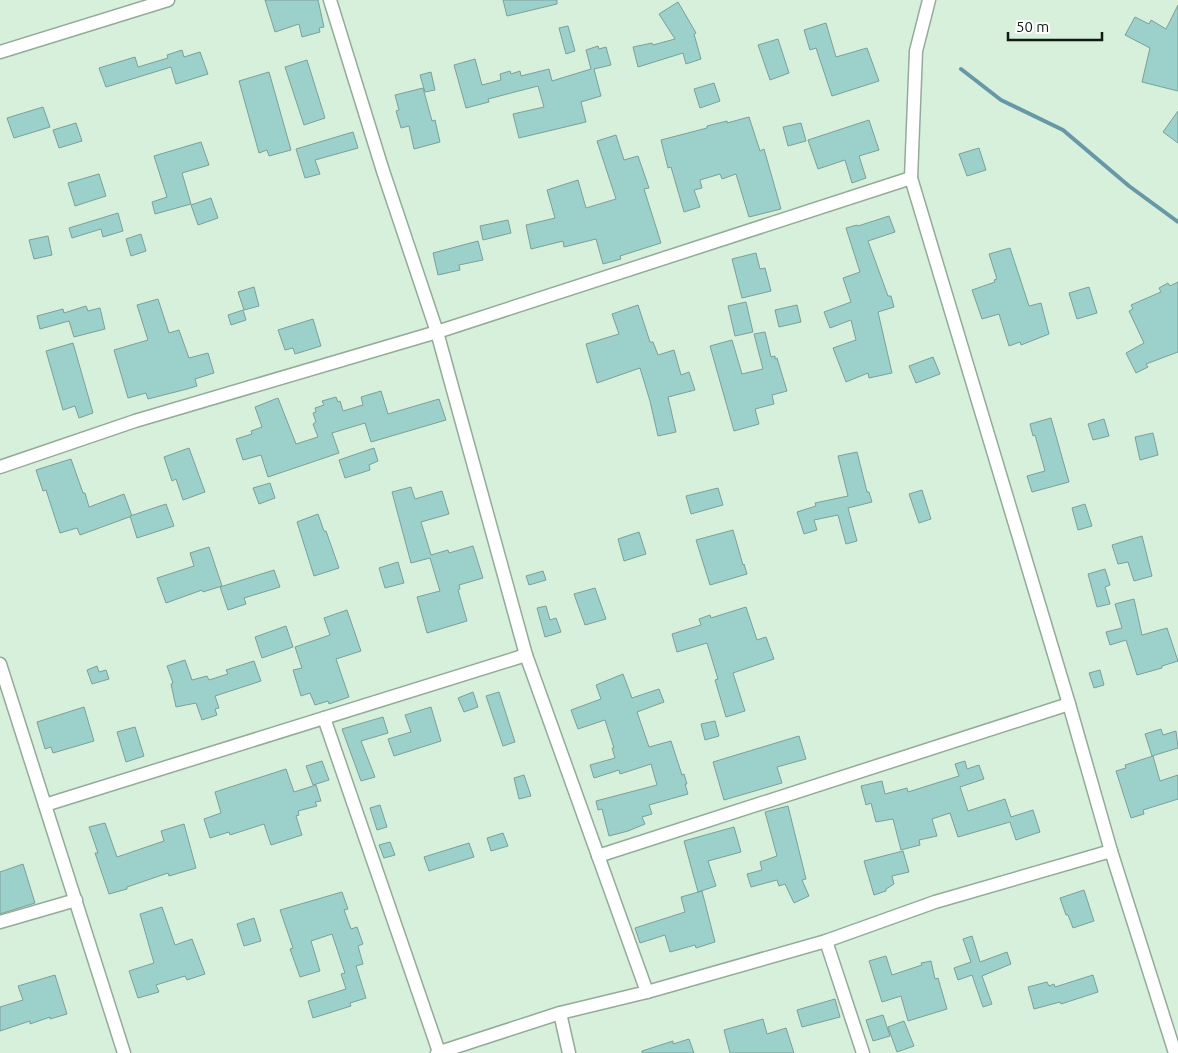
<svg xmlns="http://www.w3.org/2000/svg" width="1178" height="1053" viewBox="0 0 1178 1053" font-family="Ubuntu,sans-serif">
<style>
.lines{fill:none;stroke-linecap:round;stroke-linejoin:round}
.stream{stroke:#6798a8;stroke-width:4}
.building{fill:#9bd1ca;stroke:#7c9f9a}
.minor-casing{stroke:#93ab98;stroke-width:15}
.minor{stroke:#fff;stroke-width:12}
</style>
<rect width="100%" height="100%" fill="#d6f0dc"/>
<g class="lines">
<!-- stream -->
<polyline class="stream" points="961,69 1001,100 1063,130 1129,186 1178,222"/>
</g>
<!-- building -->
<g class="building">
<polygon points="265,0 318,0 324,27 319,28 320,32 302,37 299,24 275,32"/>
<polygon points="503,0 557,0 557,4 507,16"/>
<polygon points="678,2 696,33 694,34 701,59 686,64 683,53 638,67 633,47 652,43 653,45 675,39 659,14"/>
<polygon points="1178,5 1178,91 1142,82 1150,48 1125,35 1135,17 1149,24 1151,20 1166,29"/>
<polygon points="826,23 836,57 867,48 879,81 832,96 816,48 810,50 804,30"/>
<polygon points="568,26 575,51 566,54 559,28"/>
<polygon points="778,39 789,73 770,80 758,45"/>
<polygon points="598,46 599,49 606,47 611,65 594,69 601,96 581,102 586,122 519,138 513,114 544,107 538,86 488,99 489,102 466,108 454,65 475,59 482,85 501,80 500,74 510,71 511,74 520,71 521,76 549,69 552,81 591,69 586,50"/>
<polygon points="182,50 184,57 200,52 208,74 176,84 171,67 106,87 99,68 135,57 138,67 168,58 167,55"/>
<polygon points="307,60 325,118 304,125 285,67"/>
<polygon points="269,72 291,150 269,156 267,150 259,153 239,81"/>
<polygon points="431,72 435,90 425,92 420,75"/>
<polygon points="714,83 720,101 700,108 694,89"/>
<polygon points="423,88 432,121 435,120 440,142 414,149 409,126 401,128 396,111 399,110 395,95"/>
<polygon points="43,107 50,127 14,138 7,118"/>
<polygon points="1178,111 1178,143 1163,132"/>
<polygon points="749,117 760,151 764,149 781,209 749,217 736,174 722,179 720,174 700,180 702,188 694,190 700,207 684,212 671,167 668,168 661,140 707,128 707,126 727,121 727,123"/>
<polygon points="869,120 879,150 859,156 866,178 852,183 845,160 818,169 808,140"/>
<polygon points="76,123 82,141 59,148 53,130"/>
<polygon points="801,123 806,141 788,146 783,127"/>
<polygon points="353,132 358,148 315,160 320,174 305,178 296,149"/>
<polygon points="616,135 624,160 638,156 649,188 644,189 661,243 620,256 621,259 603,264 596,239 564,247 563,241 531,249 526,225 555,218 547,190 578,180 586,208 616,199 597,141"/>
<polygon points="201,142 209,165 182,173 191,204 155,214 152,202 167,197 154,156"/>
<polygon points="979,148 986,170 967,176 959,154"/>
<polygon points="99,174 106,196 75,206 68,183"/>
<polygon points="211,198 218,218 198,225 191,205"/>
<polygon points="118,213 123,231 103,237 101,229 72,238 69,228"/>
<polygon points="889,216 895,232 868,241 888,296 891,296 894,307 878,312 892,373 869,378 868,373 846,382 833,348 856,340 851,320 830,328 824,312 851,302 843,278 860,272 846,228 857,225 858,226"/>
<polygon points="508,220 511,233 483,240 480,226"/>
<polygon points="141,234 146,251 131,256 126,239"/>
<polygon points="48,236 52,255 34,259 29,240"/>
<polygon points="478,241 483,260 459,265 460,270 438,275 433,253"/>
<polygon points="1010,248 1029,306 1041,303 1049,334 1021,345 1020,342 1009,346 999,314 982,319 972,290 995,282 994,280 997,279 989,254"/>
<polygon points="756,253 760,269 765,268 771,291 742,298 732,259"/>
<polygon points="1178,282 1178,352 1146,364 1148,367 1136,373 1126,353 1144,343 1129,311 1133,309 1131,305 1161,292 1159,288 1168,283 1170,286"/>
<polygon points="254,287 259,306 244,310 238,292"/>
<polygon points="1089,287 1097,313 1077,319 1069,293"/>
<polygon points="158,299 169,333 179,330 189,358 208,353 214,373 195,379 197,386 187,389 148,399 146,393 128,398 114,350 148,340 137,305"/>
<polygon points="746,302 753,332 735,336 728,306"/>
<polygon points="638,305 650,342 653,342 658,355 674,350 681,375 689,372 695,390 668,397 676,432 658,436 650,401 640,368 597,383 586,344 619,334 612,314"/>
<polygon points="797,305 801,322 779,327 775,310"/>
<polygon points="86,306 88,311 100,308 105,329 74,337 69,321 40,329 37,316 63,309 64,313"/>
<polygon points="243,310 246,320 231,325 228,315"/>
<polygon points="313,319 321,346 295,354 293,348 285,350 278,330"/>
<polygon points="765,332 771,357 775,356 775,359 777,358 787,391 772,395 774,404 755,409 759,424 734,431 710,346 732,340 742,374 763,369 754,334"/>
<polygon points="73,343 93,413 79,418 75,406 63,410 46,351"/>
<polygon points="933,357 940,374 916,383 909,366"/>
<polygon points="381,391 388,414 439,399 446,420 371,442 365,423 332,433 339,453 268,477 261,455 243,460 236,439 252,434 251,431 262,427 255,407 278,398 296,444 318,437 313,424 316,422 313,413 316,412 315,408 324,405 322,401 336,397 338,402 340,401 343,411 363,405 361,397"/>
<polygon points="1051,418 1069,482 1032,492 1027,476 1045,471 1035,435 1033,436 1030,424"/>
<polygon points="1104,419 1109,436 1093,440 1088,424"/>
<polygon points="1153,433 1158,455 1140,460 1135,437"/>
<polygon points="189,448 205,492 183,500 176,479 172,481 164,457"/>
<polygon points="374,448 378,461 369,465 370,470 345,478 339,460"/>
<polygon points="857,452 867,492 869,492 872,502 848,508 857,541 846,544 838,515 814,520 817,530 804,534 797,512 816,506 815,503 848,496 838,456"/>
<polygon points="71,459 83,493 85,493 89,507 124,494 132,516 80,535 77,528 60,533 46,490 43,491 36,470"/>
<polygon points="270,483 275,498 259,504 253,488"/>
<polygon points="411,487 415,499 442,491 449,514 421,522 431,555 448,550 449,553 473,546 483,578 459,585 460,589 458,590 467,621 427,633 417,597 440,591 430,558 411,563 392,492"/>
<polygon points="718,488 723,505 691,514 686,496"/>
<polygon points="922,490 931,519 919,523 909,494"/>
<polygon points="166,504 174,526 137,538 130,516"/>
<polygon points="1085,504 1092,526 1078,530 1072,508"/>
<polygon points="318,514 324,531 326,531 339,568 314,576 297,522"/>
<polygon points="733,530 743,565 744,564 747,574 710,585 696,540"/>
<polygon points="639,532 646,554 624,561 618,539"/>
<polygon points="1142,536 1152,576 1134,581 1128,562 1118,564 1112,545"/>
<polygon points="209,547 222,586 203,592 202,590 166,603 157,578 194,566 190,553"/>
<polygon points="398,562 404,583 385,588 379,568"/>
<polygon points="1105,569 1110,585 1105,587 1110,604 1097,607 1088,574"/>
<polygon points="274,570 280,587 244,598 246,604 228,610 220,587"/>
<polygon points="543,571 546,580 529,585 526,576"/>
<polygon points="595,588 606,619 585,625 574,594"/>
<polygon points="1134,599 1142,635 1167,628 1178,661 1162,666 1162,668 1137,675 1126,640 1110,645 1106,632 1122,628 1115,604"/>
<polygon points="546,606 550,620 556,618 561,632 545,637 537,608"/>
<polygon points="746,607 757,640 766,637 774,659 733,673 745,711 726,717 715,680 718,679 707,643 677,652 672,634 701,625 699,619 710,615 711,618"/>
<polygon points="347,610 361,651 336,659 349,697 329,704 328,701 315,705 310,693 301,696 293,670 302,668 295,647 330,635 324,618"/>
<polygon points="286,626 293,647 262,658 255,637"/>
<polygon points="185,660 192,680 207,676 209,680 228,674 226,670 254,661 261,681 215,696 219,708 215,709 217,715 202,720 196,703 176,707 171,684 173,683 167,666"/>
<polygon points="97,666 99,672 106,670 109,679 92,684 87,670"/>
<polygon points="1100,670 1104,685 1094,688 1089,673"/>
<polygon points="623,674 632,698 659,689 664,702 637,712 649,747 671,741 682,775 684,774 687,784 685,784 688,794 649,805 652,814 642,817 645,824 628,831 609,836 602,809 598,810 596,801 657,785 651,764 620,774 619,770 594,778 590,765 615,758 612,748 614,748 605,720 578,729 571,710 601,699 596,685"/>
<polygon points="473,692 478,707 464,712 458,698"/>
<polygon points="499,692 515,742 503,746 486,696"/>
<polygon points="84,707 94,741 53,753 51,747 45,749 37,722"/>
<polygon points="431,707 441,741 394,756 388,739 411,732 405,715"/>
<polygon points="383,717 388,733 361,741 375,777 361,781 342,729"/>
<polygon points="715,721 719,736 705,740 701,724"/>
<polygon points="135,727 144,756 126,762 117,732"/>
<polygon points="1161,729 1163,735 1176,731 1178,748 1152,756 1145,734"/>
<polygon points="799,736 806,759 777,767 782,783 724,800 713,762"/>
<polygon points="1153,756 1160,781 1178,775 1178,799 1143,810 1144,814 1131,818 1116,771 1126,768 1125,765"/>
<polygon points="322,761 329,780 313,785 306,766"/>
<polygon points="965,761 967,769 979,765 984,779 960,787 968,811 1005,799 1011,817 1033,810 1040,832 1016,840 1010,822 958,837 950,813 932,819 937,836 919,840 920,845 901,850 893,819 876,822 871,803 866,805 861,786 882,781 885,794 907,788 908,792 959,776 955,764"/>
<polygon points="286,769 294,792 316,785 321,801 315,802 317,806 298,811 299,815 296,816 302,835 271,845 264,824 230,835 229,832 210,838 204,819 221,813 215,792"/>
<polygon points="524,775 531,796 519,799 514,778"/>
<polygon points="380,805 387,827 377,830 370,808"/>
<polygon points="788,806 806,879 802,880 809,896 794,903 785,884 779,886 777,880 751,887 747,874 762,870 760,862 777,856 765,812"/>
<polygon points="105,823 117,857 164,841 161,831 184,824 196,868 169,876 168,873 127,887 127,889 109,894 95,853 98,853 89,827"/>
<polygon points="734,827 741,852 708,861 716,886 698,892 684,841"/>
<polygon points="503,833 508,846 491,851 487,838"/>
<polygon points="390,842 395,855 384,858 379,845"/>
<polygon points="469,843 474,857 429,871 424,857"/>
<polygon points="903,851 909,872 892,876 894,884 886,889 886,891 874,895 864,861"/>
<polygon points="23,864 35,903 0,914 0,872"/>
<polygon points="1084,890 1094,921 1073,928 1068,915 1066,915 1060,898"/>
<polygon points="702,891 715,942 696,948 695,945 670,952 665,935 640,943 635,928 685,912 681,897"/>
<polygon points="342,892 348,909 344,910 351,929 357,927 363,944 358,946 363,964 356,966 366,998 350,1003 351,1006 313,1018 308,1001 346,989 341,974 345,973 332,934 311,941 320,971 300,977 290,949 293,948 280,910"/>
<polygon points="162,907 175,945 192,939 205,974 187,980 185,976 156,985 159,992 138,998 129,971 154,963 140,914"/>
<polygon points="254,918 261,941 244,946 237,924"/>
<polygon points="972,936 980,962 1007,952 1011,964 982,976 992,1004 983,1007 972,975 958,980 954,968 971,962 963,939"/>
<polygon points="886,956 892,975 922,965 921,963 931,961 935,979 938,978 947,1009 908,1021 901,996 882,1002 869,961"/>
<polygon points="55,975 67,1014 50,1019 50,1017 30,1024 30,1021 0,1031 0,1007 23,1000 18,986"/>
<polygon points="1093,975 1098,992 1061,1004 1060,1002 1034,1009 1028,987 1047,982 1049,986 1054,984 1055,987"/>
<polygon points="835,999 840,1017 802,1027 797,1010"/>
<polygon points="883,1015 890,1036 873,1041 866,1020"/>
<polygon points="763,1019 767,1034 786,1028 794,1053 730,1053 724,1030"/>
<polygon points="904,1021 914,1046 897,1052 888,1027"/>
<polygon points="689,1039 694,1053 642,1053 642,1051 673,1041 673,1044"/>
</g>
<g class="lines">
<!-- minor casing -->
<g class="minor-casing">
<g id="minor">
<polyline points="330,0 383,171 437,332 526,655 647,992"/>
<polyline points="929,0 916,51 911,178 1069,704 1111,851 1175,1053"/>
<polyline points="0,52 168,0"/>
<polyline points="0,467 135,421 437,332 911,178"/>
<polyline points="0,664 124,1053"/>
<polyline points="324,718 439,1052"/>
<polyline points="45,805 526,655"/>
<polyline points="598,856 1069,704"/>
<polyline points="0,922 76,900"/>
<polyline points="826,941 863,1053"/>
<polyline points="560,1013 569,1053"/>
<polyline points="437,1053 560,1013 647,992 826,941 935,902 1111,851"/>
</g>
</g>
<!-- minor -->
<use href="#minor" class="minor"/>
</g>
<!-- scale -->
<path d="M1008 32v8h94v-8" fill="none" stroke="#111a13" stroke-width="2.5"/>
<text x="1016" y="32" font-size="15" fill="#111a13" stroke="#ffffff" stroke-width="4" paint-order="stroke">50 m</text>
</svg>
